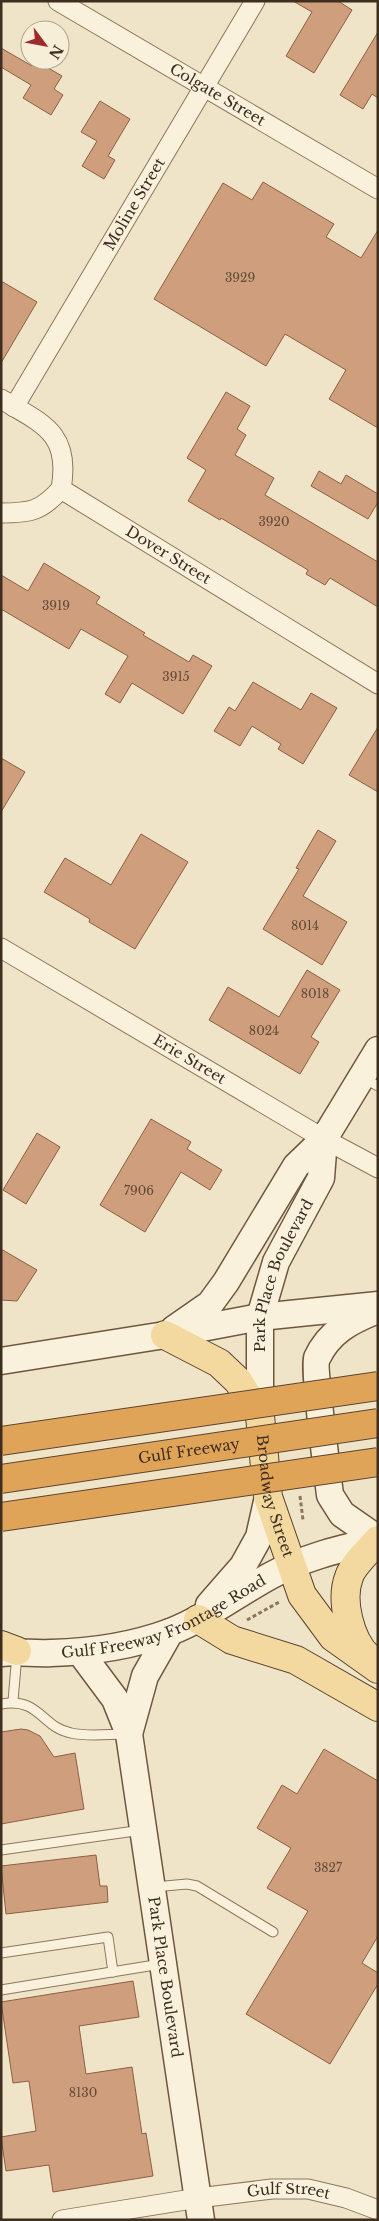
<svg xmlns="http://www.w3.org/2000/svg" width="379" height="2221" viewBox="0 0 379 2221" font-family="'Libre Baskerville',serif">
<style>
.building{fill:#cf9f7d;stroke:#8d5f41}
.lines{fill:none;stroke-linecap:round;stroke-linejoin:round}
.lane-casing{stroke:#8d765c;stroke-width:11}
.street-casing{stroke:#8d765c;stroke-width:21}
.secondary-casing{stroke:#6f573f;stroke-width:29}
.primary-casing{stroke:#5b4430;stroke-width:30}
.path{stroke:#8d765c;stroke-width:3;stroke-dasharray:4 2.5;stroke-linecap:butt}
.lane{stroke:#faf1dc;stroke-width:9}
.street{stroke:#faf1dc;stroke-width:19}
.secondary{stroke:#faf1dc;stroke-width:26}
.primary{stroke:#f3d9a0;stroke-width:28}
.highway-bridge-casing{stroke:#5b4430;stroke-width:30;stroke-linecap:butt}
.highway-bridge{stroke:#e0a458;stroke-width:28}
.labels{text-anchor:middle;stroke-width:4;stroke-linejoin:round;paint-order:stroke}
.number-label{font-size:12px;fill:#624a37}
.street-label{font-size:15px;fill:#3d2e20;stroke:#f7eed8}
</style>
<rect width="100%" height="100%" fill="#f0e4c8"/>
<!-- building -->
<g class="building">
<polygon points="293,1 338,1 352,10 314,73 286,56 312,12"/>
<polygon points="378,32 378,98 372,94 363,109 340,95"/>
<polygon points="1,48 32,66 36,61 62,76 54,89 63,95 51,115 23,98 31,85 1,67"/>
<polygon points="100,101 130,119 108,156 115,160 104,179 82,166 97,141 81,132"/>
<polygon points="263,182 334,224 326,237 361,258 378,230 378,428 329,399 346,370 285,334 266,366 154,299 223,183 252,200"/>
<polygon points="1,281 37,302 1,363"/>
<polygon points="226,392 250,406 237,429 246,435 235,455 274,478 265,495 378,562 378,607 330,578 325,585 306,574 308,570 221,518 220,520 188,501 206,470 187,458"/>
<polygon points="319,471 341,484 346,475 378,494 378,502 368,519 311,486"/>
<polygon points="44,563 100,597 96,603 145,633 143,635 189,662 193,655 212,666 183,714 132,683 120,703 105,694 128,656 81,629 69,649 1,609 1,575 28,591"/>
<polygon points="253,682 301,710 311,693 337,708 303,764 278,749 281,744 252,726 240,746 214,731 229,707 235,711"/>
<polygon points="378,727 378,792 349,775"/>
<polygon points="1,758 25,772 1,812"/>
<polygon points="318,830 336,841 303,896 347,922 322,965 263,929 299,869 296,868"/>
<polygon points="141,834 188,862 135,949 89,922 90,919 44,892 65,858 111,885"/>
<polygon points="307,970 340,990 311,1037 319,1042 300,1074 209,1020 228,987 279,1017"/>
<polygon points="151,1119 191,1142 187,1149 222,1170 210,1190 181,1172 145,1232 100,1205"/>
<polygon points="37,1133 60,1147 26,1204 3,1190"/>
<polygon points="1,1249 37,1270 17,1301 1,1300"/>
<polygon points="21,1729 28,1730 40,1736 54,1757 75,1753 84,1809 1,1824 1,1732"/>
<polygon points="324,1749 378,1781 378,1936 362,1963 378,1973 378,1984 330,2064 246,2014 308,1911 267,1888 291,1848 257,1828 282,1785 297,1794"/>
<polygon points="96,1855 100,1886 107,1886 108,1902 6,1914 1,1866"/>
<polygon points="133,1981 139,2017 79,2026 86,2074 132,2067 142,2134 146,2133 153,2176 53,2192 49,2165 6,2171 1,2137 36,2131 29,2081 13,2083 1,2002"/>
</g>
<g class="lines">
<!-- lane casing -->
<g class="lane-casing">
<g id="lane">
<polyline points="363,1078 378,1086"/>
<polyline points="13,1701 17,1654"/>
<path d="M 1,1704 C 40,1697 41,1727 71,1733 C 88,1737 109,1734 126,1734"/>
<polyline points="1,1850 142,1830"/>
<polyline points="154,1887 187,1884 197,1886 273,1932"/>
<polyline points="1,1953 108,1937 113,1972"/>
<polyline points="1,1990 161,1964"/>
</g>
</g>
<!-- street casing -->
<g class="street-casing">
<g id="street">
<path id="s1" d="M 58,1 L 378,189"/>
<path d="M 1,399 C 43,424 71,433 61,489"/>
<path id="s2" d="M 14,407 L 255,1"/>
<path id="s3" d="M 61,489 L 378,684"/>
<path d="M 1,513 C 31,513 41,511 61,489"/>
<path id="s4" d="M 1,948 L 324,1139 L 378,1168"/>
<path id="s5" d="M 62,2220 L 198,2198 L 272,2189 L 308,2189 L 346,2198 L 378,2210"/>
</g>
</g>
<!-- secondary casing -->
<g class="secondary-casing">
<g id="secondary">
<path d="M 375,1311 C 350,1321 329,1332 317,1358 C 313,1367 328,1477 330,1495 L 342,1514 L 378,1539"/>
<polyline points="174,1329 210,1304 226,1282 296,1166 324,1139 378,1050"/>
<polyline points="1,1361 165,1335 260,1317 378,1305"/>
<path id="s6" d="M 260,1416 L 260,1317 L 276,1262 L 321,1178 L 324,1139"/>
<polyline points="209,1605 243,1566 259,1537 268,1497"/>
<path id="s7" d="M 80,1652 L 115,1699 L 129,1734 L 201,2220"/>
<path id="s8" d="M 1,1653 C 18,1651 34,1654 51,1653 C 91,1652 132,1646 170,1632 C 206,1618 237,1594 270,1576 C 304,1557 340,1549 378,1540"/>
<polyline points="129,1734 145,1676 170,1632"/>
</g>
</g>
<!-- primary casing -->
<g class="primary-casing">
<g id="primary">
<path id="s9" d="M 165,1335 L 219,1363 L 238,1381 L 260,1416 L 268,1497 L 302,1595 L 333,1637 L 378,1669"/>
<polyline points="198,1619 232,1640 296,1660 378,1707"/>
<polyline points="1,1645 17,1651"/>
<path d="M 368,1657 C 350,1640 340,1600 349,1577 C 352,1566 370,1549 378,1540"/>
</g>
</g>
<!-- path -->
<g class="path">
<polyline points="300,1496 303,1520"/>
<polyline points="247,1620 281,1601"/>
</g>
<!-- lane -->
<use href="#lane" class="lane"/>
<!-- street -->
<use href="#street" class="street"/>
<!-- secondary -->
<use href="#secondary" class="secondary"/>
<!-- primary -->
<use href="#primary" class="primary"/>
<!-- highway-bridge casing -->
<g class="highway-bridge-casing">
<g id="highway-bridge">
<polyline points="1,1441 378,1386"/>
<path id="s10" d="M 1,1479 L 378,1423"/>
<polyline points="1,1517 378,1462"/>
</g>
</g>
<!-- highway-bridge -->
<use href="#highway-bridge" class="highway-bridge"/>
</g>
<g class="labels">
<!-- number labels -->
<g class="number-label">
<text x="240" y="282">3929</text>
<text x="274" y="526">3920</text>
<text x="56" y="610">3919</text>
<text x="176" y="681">3915</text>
<text x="305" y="930">8014</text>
<text x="315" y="998">8018</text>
<text x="264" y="1035">8024</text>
<text x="139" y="1195">7906</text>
<text x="328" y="1872">3827</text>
<text x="83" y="2097">8130</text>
</g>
<!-- street labels -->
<g class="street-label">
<text dy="5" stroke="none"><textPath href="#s1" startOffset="185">Colgate Street</textPath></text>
<text dy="5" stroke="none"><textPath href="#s2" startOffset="236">Moline Street</textPath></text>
<text dy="5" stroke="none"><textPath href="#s3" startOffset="126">Dover Street</textPath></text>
<text dy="5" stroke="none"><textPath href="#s4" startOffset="219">Erie Street</textPath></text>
<text dy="5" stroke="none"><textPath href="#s6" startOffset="145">Park Place Boulevard</textPath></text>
<text dy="5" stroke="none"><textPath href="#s10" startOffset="190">Gulf Freeway</textPath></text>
<text dy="5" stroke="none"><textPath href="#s9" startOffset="210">Broadway Street</textPath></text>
<text dy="5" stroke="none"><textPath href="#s8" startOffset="170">Gulf Freeway Frontage Road</textPath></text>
<text dy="5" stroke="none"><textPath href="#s7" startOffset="342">Park Place Boulevard</textPath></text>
<text dy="5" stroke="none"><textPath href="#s5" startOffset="229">Gulf Street</textPath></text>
</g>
</g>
<!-- border -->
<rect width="379" height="2221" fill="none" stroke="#3d2e20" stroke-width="5"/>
<!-- north arrow -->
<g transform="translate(45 45) rotate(122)"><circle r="24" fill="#f7eed8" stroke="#ada18e"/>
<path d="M0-4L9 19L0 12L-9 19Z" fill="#9e2a2b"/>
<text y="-8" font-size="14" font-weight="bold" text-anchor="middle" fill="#3d2e20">N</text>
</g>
</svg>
